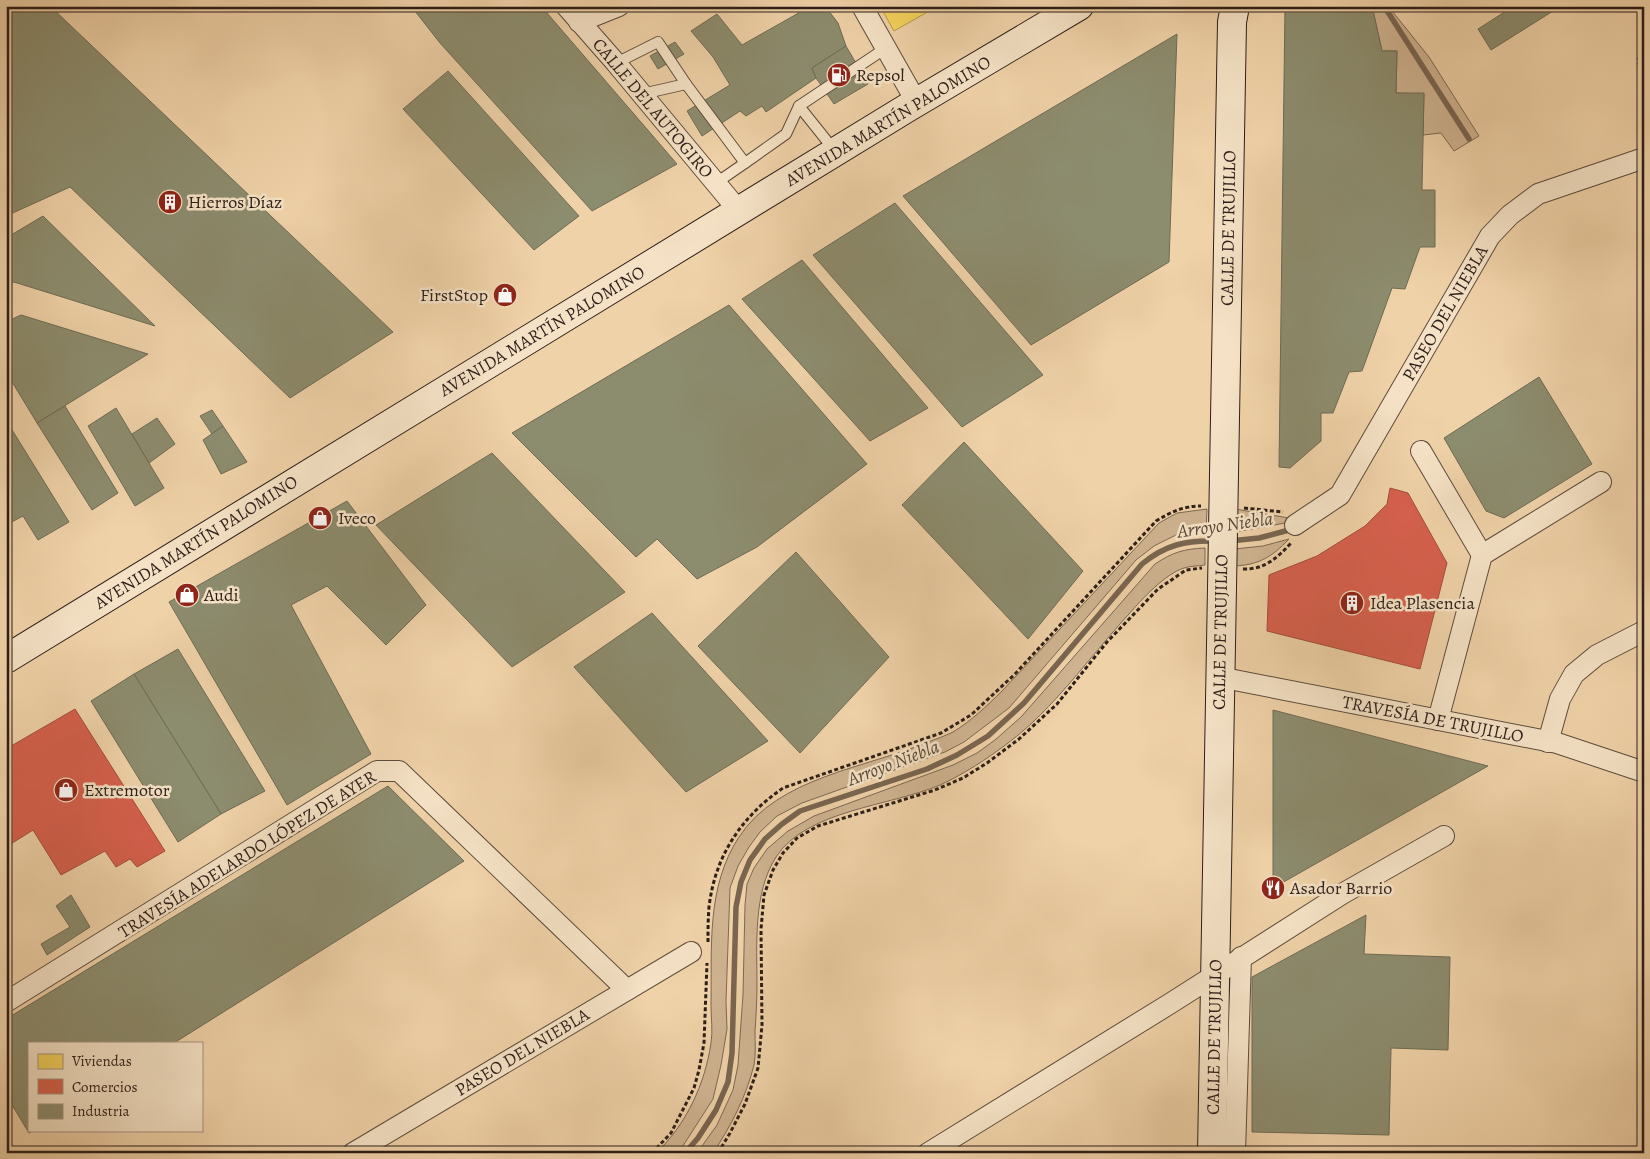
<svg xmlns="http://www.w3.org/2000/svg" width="1650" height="1159" viewBox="0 0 1650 1159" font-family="Alegreya,serif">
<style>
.green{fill:#cfb390;stroke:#7e6854}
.homes{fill:#f6d55c;stroke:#b99e48}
.shops{fill:#d6604d;stroke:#a34c3d}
.industry{fill:#8c8c6e;stroke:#6f6b54}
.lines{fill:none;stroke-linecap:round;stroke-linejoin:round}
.stream{stroke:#796551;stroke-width:5.5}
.lane-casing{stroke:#5d4b3c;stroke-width:12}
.street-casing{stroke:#5d4b3c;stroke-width:22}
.secondary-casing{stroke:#2c1e18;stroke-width:30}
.path{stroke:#2c1e18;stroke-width:3;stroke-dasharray:4 2.5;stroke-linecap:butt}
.lane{stroke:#f5e2c6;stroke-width:10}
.street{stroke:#f5e2c6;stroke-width:20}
.secondary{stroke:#f5e2c6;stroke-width:28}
.labels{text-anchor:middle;stroke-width:5;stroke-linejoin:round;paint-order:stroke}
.poi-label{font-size:18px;fill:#2c1e18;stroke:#f5e2c6;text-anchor:start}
.street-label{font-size:18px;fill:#2c1e18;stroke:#f5e2c6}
.water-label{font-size:19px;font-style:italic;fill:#594839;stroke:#f5e2c6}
</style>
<rect width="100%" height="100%" fill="#f0d2a8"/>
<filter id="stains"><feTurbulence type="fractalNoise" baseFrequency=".004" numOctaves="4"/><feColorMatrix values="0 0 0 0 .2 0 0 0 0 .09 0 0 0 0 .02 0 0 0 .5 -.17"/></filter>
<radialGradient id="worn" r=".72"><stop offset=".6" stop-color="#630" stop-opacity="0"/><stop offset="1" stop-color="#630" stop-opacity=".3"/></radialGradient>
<!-- green -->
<g class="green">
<polygon points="1372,6 1388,6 1429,57 1479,136 1454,151 1441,133 1423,135 1424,94 1396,93 1397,51 1382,51"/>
<path d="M 1207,509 L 1206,531 L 1182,532 L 1154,546 L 1136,560 L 1009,708 L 964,742 L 945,752 L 802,803 L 777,816 L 760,832 L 749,847 L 738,866 L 730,888 L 726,1001 L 727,1029 L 721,1065 L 713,1099 L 681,1149 L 677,1153 L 656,1153 C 686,1125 705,1084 711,1043 C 713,1031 711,1018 711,1006 C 712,948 706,887 739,837 C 778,777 866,768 928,742 C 936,739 945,736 953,732 C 971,721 987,706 1002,691 L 1159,523 L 1177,513 Z"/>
<polygon points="1235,509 1289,518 1291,522 1235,532"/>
<path d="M 1289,539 C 1272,557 1259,565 1234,566 L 1234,549 L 1263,546 Z"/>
<path d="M 1205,548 L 1205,565 C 1198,566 1190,566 1184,568 C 1165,574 1142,599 1129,614 C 1090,656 1054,709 1008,743 C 987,759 964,774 940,785 C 891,806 806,810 776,857 C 753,893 757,944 757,985 C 757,1000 756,1016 755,1031 C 755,1042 756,1054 754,1065 C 746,1097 731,1126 713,1153 L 697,1153 L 717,1125 L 733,1090 L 738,1065 L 743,995 L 745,905 L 747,884 L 754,868 L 767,849 L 788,831 L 814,816 L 953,765 L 977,753 L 995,740 L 1021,717 L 1155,564 C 1173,552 1184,549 1205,548 Z"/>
</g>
<!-- homes -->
<polygon class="homes" points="880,6 938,6 894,31"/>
<!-- shops -->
<g class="shops">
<polygon points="1390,488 1408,493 1447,563 1420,669 1267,631 1269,575 1317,556 1365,526 1387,504"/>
<polygon points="75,709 165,851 137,867 130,859 116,867 105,851 61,875 33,830 6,847 6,749"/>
</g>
<!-- industry -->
<g class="industry">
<polygon points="6,6 50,6 393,332 290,398 70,187 6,216"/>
<polygon points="411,6 541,6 677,164 592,211 440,43"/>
<polygon points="811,6 825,6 838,23 846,46 812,68 816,78 766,112 762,106 746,116 740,111 702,136 687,111 730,85 713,57 691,31 717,14 742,45"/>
<polygon points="1285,6 1372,6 1382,51 1397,51 1396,93 1424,93 1422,190 1435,190 1435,247 1420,247 1405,289 1392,288 1362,371 1349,372 1333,413 1321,413 1321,441 1290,468 1279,467"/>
<polygon points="1514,6 1561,6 1491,50 1478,29"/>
<polygon points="1177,34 1169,262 1031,345 903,196"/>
<polygon points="675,42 684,54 658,69 650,56"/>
<polygon points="846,46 868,84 834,104 816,78 812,68"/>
<polygon points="1644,53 1644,73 1637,63 1640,63 1637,58"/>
<polygon points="448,71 579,216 534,250 403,109"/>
<polygon points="895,203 1043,375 962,427 813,255"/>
<polygon points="43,216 155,326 14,282 6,287 6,238"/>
<polygon points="802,260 928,408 870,441 742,299"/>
<polygon points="729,305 867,464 757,547 697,579 657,539 636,557 512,433"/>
<polygon points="21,315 148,354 37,423 6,372 6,322"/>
<polygon points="1539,377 1592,464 1504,518 1486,511 1444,438"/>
<polygon points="65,406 118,493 92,510 37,423"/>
<polygon points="116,408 164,488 135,506 88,426"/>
<polygon points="212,410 223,426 212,434 200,416"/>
<polygon points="157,418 175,444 149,463 132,434"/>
<polygon points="6,420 69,522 38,540 23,516 6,525"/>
<polygon points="223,426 247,462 221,474 203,440"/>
<polygon points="964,442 1083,571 1028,639 902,505"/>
<polygon points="492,453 625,592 512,667 376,525"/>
<polygon points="347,501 426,605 386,645 327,586 291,605 371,754 287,805 169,602"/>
<polygon points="796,552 889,657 800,753 698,646"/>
<polygon points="652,613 768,741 686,792 574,667"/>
<polygon points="178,649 265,791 221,814 134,674"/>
<polygon points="134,674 221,814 178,842 91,701"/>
<polygon points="1273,710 1488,766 1273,888"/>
<polygon points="388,786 464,861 174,1043 29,1043 29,1130 34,1130 29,1133 6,1095 6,1019"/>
<polygon points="71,895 90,927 47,955 41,944 70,927 56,906"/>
<polygon points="1366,915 1364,954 1450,957 1448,1050 1391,1048 1389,1135 1252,1132 1252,977"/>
</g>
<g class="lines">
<!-- stream -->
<g class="stream">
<polyline points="1384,6 1469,139"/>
<polyline points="1230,541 1259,538 1289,530"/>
<path d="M 685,1153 L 698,1138 L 716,1110 L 728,1082 L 732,1053 L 736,907 L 741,882 L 750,860 L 765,839 L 782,824 L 800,811 L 927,769 L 957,755 L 988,736 L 1024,703 L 1142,564 C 1165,545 1186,540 1216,541"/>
</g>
<!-- lane casing -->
<g class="lane-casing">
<g id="lane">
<polyline points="616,63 658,42 686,84 745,163 786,134 799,106 835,151"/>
<polyline points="642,94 686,84"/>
<polyline points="799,106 886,48"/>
<polyline points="716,183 745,163"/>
</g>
</g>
<!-- street casing -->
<g class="street-casing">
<g id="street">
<polyline points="566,6 616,63 739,211"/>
<polyline points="862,6 917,103"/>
<polyline points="579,22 619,6"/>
<polyline points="1421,451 1482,555"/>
<polyline points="1295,525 1340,495 1490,236 1510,215 1538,194 1644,158"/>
<polyline points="1219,677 1557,743 1644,772"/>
<polyline points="1438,720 1482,555 1601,482"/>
<polyline points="1548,742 1560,699 1574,674 1597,655 1644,631"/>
<polyline points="6,1002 377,771 399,771 627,990"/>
<polyline points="353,1153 691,952"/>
<polyline points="928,1153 1171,1003 1342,894 1444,836"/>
<polyline points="1235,1153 1241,957"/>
</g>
</g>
<!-- secondary casing -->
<g class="secondary-casing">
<g id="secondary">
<polyline points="6,659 907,108 1079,6"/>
<polyline points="1212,1153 1232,22 1235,6"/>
</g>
</g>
<!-- path -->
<g class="path">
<polyline points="1244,508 1283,512"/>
<path d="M 1243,569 C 1265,570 1278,557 1292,542"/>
<path d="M 708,942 C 708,931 708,919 709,907 C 715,856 741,817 783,788 L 941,733 L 971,715 L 1015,674 L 1156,521 C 1171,512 1183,506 1201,506"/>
<polyline points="652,1153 671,1133 694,1088 699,1070 704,1043 707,963"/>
<polyline points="718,1153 730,1133 745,1104 758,1068 762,1025 761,929 764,895 773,870 783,853 797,838 818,826 935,790 963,778 987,763 1019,739 1057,704 1107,642 1158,589 1186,570 1202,568"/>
</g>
<!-- lane -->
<use href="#lane" class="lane"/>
<!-- street -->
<use href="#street" class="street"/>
<!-- secondary -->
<use href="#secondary" class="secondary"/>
</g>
<!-- icons -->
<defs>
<g id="fuel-disc" transform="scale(1.25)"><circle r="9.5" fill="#8f2418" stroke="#f5e2c6"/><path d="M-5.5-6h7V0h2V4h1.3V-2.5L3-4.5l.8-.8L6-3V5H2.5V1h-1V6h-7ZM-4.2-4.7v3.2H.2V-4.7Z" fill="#fff"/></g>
<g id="building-disc" transform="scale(1.25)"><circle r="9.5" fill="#8f2418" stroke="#f5e2c6"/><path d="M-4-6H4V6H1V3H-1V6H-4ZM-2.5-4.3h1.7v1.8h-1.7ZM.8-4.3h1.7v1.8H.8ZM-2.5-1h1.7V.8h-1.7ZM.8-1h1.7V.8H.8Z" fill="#fff"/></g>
<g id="shop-disc" transform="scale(1.25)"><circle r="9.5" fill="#8f2418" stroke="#f5e2c6"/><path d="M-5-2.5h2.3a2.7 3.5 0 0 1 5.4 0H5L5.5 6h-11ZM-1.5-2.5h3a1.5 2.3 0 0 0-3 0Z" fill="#fff"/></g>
<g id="restaurant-disc" transform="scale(1.25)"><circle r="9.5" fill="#8f2418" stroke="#f5e2c6"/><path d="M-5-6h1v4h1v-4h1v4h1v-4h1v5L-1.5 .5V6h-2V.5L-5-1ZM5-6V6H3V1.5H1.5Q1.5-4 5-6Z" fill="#fff"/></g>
</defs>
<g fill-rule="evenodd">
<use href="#fuel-disc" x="839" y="75"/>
<use href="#building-disc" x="170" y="202"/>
<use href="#shop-disc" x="505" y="295"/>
<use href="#shop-disc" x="320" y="518"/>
<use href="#shop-disc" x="187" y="595"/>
<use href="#building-disc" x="1352" y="603"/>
<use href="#shop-disc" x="66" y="790"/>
<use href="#restaurant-disc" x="1273" y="888"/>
</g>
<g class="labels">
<!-- poi labels -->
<g class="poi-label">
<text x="856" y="81">Repsol</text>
<text x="188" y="208">Hierros Díaz</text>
<text x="488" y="301" text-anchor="end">FirstStop</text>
<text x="338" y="524">Iveco</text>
<text x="204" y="601">Audi</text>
<text x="1370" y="609">Idea Plasencia</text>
<text x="84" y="796">Extremotor</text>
<text x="1290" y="894">Asador Barrio</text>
</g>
<!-- street labels -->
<g class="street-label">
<text transform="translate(653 108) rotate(50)" y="6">CALLE DEL AUTOGIRO</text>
<text transform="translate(888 121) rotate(-31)" y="6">AVENIDA MARTÍN PALOMINO</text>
<text transform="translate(1228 228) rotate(-89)" y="6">CALLE DE TRUJILLO</text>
<text transform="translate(1445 313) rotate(-60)" y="6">PASEO DEL NIEBLA</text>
<text transform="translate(542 331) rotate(-31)" y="6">AVENIDA MARTÍN PALOMINO</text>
<text transform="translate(196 542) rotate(-32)" y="6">AVENIDA MARTÍN PALOMINO</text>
<text transform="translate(1220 632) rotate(-89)" y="6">CALLE DE TRUJILLO</text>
<text transform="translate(1433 719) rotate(11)" y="6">TRAVESÍA DE TRUJILLO</text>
<text transform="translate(247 854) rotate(-32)" y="6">TRAVESÍA ADELARDO LÓPEZ DE AYER</text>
<text transform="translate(1214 1037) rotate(-89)" y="6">CALLE DE TRUJILLO</text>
<text transform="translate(522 1052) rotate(-31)" y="6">PASEO DEL NIEBLA</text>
</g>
<!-- water labels -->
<g class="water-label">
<text transform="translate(1225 524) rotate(-8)" y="7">Arroyo Niebla</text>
<text transform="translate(893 762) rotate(-21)" y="7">Arroyo Niebla</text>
</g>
</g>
<!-- margin -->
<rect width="1650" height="1159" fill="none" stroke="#f0d2a8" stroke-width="25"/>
<rect x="8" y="8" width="1635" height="1144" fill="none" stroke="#2c1e18" stroke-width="2.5"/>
<rect x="12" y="12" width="1625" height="1134" fill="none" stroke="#2c1e18"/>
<!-- legend -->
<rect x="28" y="1042" width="175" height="90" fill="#f5e2c6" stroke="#a59480"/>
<rect x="38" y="1054" width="25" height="15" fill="#f6d55c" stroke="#a59480"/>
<text x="72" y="1066" font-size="15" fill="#2c1e18">Viviendas</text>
<rect x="38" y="1079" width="25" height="15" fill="#d6604d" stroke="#a59480"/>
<text x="72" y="1092" font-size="15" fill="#2c1e18">Comercios</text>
<rect x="38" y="1104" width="25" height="15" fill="#8c8c6e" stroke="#a59480"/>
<text x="72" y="1116" font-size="15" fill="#2c1e18">Industria</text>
<rect width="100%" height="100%" filter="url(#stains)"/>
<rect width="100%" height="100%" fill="url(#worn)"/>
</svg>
